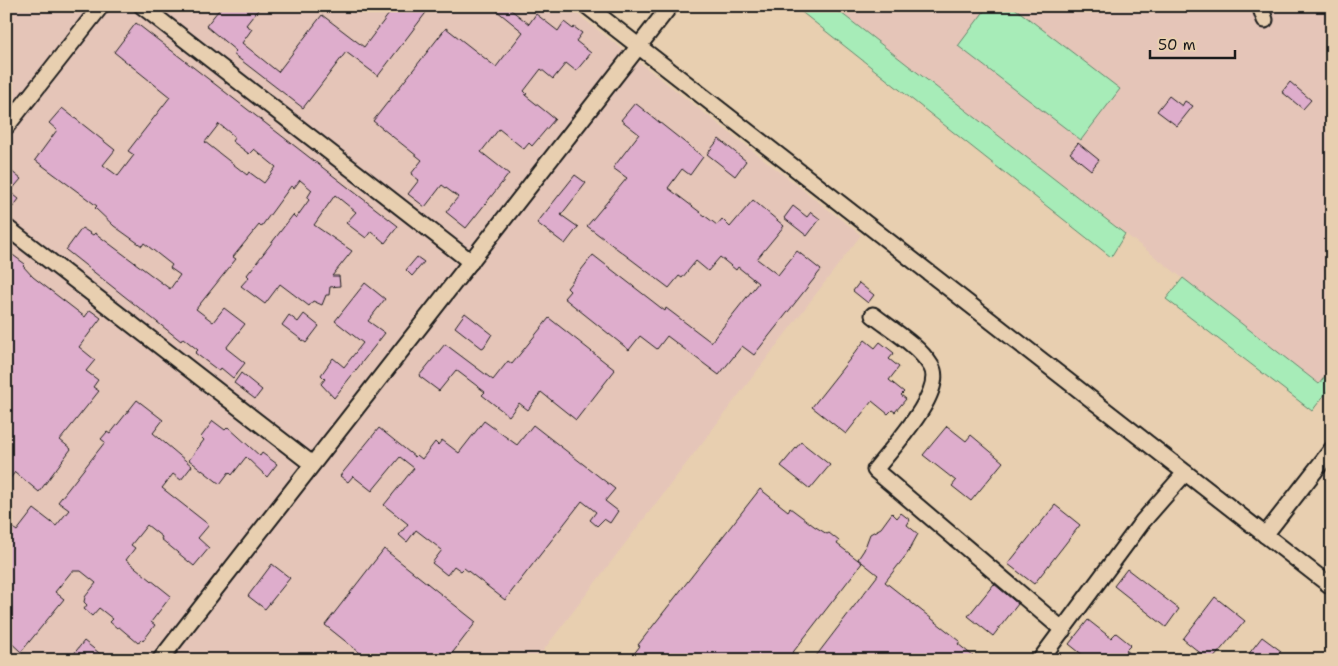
<svg xmlns="http://www.w3.org/2000/svg" width="1338" height="666" viewBox="0 0 1338 666" font-family="'Shantell Sans',sans-serif">
<style>
.built{fill:#e5c5b8}
.green{fill:#a7ecb8;stroke:#62846a}
.building{fill:#deadcc;stroke:#1c1c1c;fill-rule:evenodd}
.lines{fill:none;stroke-linecap:round;stroke-linejoin:round}
.minor-casing{stroke:#1c1c1c;stroke-width:19}
.minor{stroke:#e8cfb0;stroke-width:15}
</style>
<rect width="100%" height="100%" fill="#e8cfb0"/>
<filter id="ink" filterUnits="userSpaceOnUse"><feTurbulence type="fractalNoise" baseFrequency=".02" numOctaves="2"/><feDisplacementMap in="SourceGraphic" scale="10" xChannelSelector="R" yChannelSelector="G"/><feConvolveMatrix kernelMatrix="1 2 1 2 8 2 1 2 1" color-interpolation-filters="sRGB"/></filter>
<g filter="url(#ink)">
<!-- built -->
<g class="built">
<polygon points="6,6 567,6 861,235 536,660 6,660"/>
<polygon points="832,6 1332,6 1332,367 1319,384"/>
</g>
<!-- green -->
<g class="green">
<polygon points="794,6 832,6 1125,234 1111,257"/>
<polygon points="988,6 1012,6 1120,89 1081,140 958,46"/>
<polygon points="1183,278 1319,384 1332,367 1332,385 1312,411 1166,299"/>
</g>
<!-- building -->
<g class="building">
<polygon points="222,6 261,6 246,25 252,29 242,43 278,72 322,15 364,47 395,6 431,6 378,76 346,52 303,108 233,54 236,51 206,26"/>
<polygon points="491,6 506,6 529,24 536,14 558,31 564,22 573,29 574,27 582,33 576,41 591,53 576,71 566,63 553,79 541,69 524,91 527,94 525,95 555,119 532,146 529,143 524,149 499,129 481,152 509,174 466,228 446,212 458,197 442,185 425,207 408,194 419,180 411,174 422,160 373,121 446,28 496,67 523,32"/>
<path d="M 136,23 L 398,226 L 385,243 L 371,231 L 366,238 L 346,223 L 356,212 L 335,195 L 314,225 L 352,251 L 332,276 L 339,276 L 340,286 L 330,287 L 329,295 L 326,295 L 322,305 L 313,301 L 309,306 L 280,284 L 265,304 L 241,286 L 249,277 L 247,275 L 293,215 L 296,218 L 309,200 L 307,198 L 312,190 L 300,180 L 294,188 L 291,186 L 261,227 L 259,225 L 233,257 L 236,259 L 196,309 L 213,322 L 224,308 L 245,324 L 226,348 L 245,363 L 233,378 L 221,368 L 219,371 L 195,353 L 198,350 L 183,338 L 181,341 L 66,250 L 82,228 L 93,235 L 95,233 L 170,289 L 180,275 L 170,268 L 172,265 L 144,243 L 142,246 L 114,226 L 95,208 L 97,206 L 35,160 L 57,130 L 49,123 L 62,108 L 115,150 L 103,165 L 118,176 L 134,155 L 128,151 L 170,97 L 114,52 ZM 219,124 L 235,137 L 232,141 L 249,154 L 254,149 L 276,167 L 264,183 L 249,172 L 247,175 L 205,142 Z"/>
<polygon points="1290,82 1311,100 1303,109 1282,92"/>
<polygon points="1169,96 1182,106 1185,101 1193,106 1177,126 1157,111"/>
<polygon points="635,103 703,157 690,175 682,169 668,188 717,225 722,219 730,227 753,200 784,226 757,259 778,275 797,251 821,270 754,355 742,346 719,375 667,336 657,349 640,336 629,350 564,298 570,291 567,288 593,255 665,311 666,308 711,342 758,283 738,267 736,270 720,257 708,271 696,261 682,278 679,276 669,288 587,226 627,178 613,168 639,134 621,120"/>
<polygon points="719,139 746,161 735,176 707,154"/>
<polygon points="1078,143 1099,160 1091,170 1070,153"/>
<polygon points="6,167 21,179 10,192 19,199 13,207 6,202"/>
<polygon points="575,175 586,183 561,215 578,227 565,244 537,223"/>
<polygon points="793,206 807,217 811,212 820,219 807,236 784,218"/>
<polygon points="6,250 25,264 23,266 33,277 85,317 90,310 101,318 79,347 95,360 86,371 98,380 93,387 99,391 60,440 71,449 39,492 15,472 6,484"/>
<polygon points="417,257 424,262 412,276 406,270"/>
<polygon points="365,283 385,299 368,321 385,333 334,398 321,384 325,379 321,375 333,358 344,367 363,343 335,321"/>
<polygon points="859,283 874,295 868,303 853,291"/>
<polygon points="465,313 492,334 484,347 482,348 455,327"/>
<polygon points="304,314 319,326 306,343 282,325 289,315 298,322"/>
<polygon points="549,318 615,370 576,420 541,392 528,410 519,403 509,416 482,395 485,392 456,370 439,391 419,376 445,344 493,380 508,361 512,364"/>
<polygon points="865,340 875,348 880,342 894,353 889,359 899,367 889,380 904,392 901,395 906,399 895,412 892,410 888,414 872,401 846,434 812,407"/>
<polygon points="241,373 262,390 255,399 234,383"/>
<polygon points="137,400 163,420 153,433 192,466 181,480 173,474 162,488 209,525 198,538 209,548 194,566 161,539 162,537 147,525 131,545 135,548 126,560 171,596 151,622 155,625 143,641 141,639 138,643 119,627 117,628 110,622 113,619 99,608 92,616 84,609 87,605 84,602 85,597 96,583 81,571 72,571 55,592 64,599 21,652 6,638 6,523 17,531 34,509 56,526 69,510 58,502 105,442 101,439 107,432 110,434"/>
<polygon points="213,421 225,430 228,427 260,456 262,453 277,464 267,477 246,457 232,475 229,472 220,484 189,460 204,440 201,437"/>
<polygon points="484,421 517,445 533,425 615,489 605,501 618,511 610,523 604,519 597,526 590,520 596,512 582,501 505,600 464,568 461,571 454,566 447,575 432,563 442,550 416,530 407,542 399,535 408,524 384,505 414,468 400,457 372,491 353,476 348,482 340,476 379,428 415,457 417,455 422,459 435,442 438,445 442,440 459,453"/>
<polygon points="947,426 966,441 971,435 1003,462 971,501 952,486 956,481 923,455"/>
<polygon points="801,442 830,465 810,489 781,466"/>
<polygon points="760,489 788,511 790,508 814,526 827,534 829,533 839,541 837,544 862,563 787,660 629,660 640,646 638,645"/>
<polygon points="1055,505 1080,525 1034,584 1008,564"/>
<polygon points="892,513 897,518 901,513 910,520 907,525 918,534 907,554 885,582 960,641 958,644 978,660 813,660 878,575 858,559 864,550 870,534 881,528"/>
<polygon points="384,549 476,622 447,660 369,660 325,625"/>
<polygon points="272,564 290,578 265,609 248,596"/>
<polygon points="1127,569 1179,609 1166,627 1114,586"/>
<polygon points="994,584 1018,604 993,636 968,616"/>
<polygon points="1215,597 1245,621 1212,660 1209,660 1183,639"/>
<polygon points="1088,620 1111,638 1116,633 1131,645 1126,650 1138,660 1089,660 1069,644"/>
<polygon points="1262,637 1281,651 1274,660 1244,660"/>
<polygon points="84,641 108,660 69,660"/>
</g>
<g class="lines">
<!-- minor casing -->
<g class="minor-casing">
<g id="minor">
<polyline points="142,6 471,262"/>
<polyline points="587,6 1332,587"/>
<polyline points="1260,6 1265,20"/>
<polyline points="6,127 101,6"/>
<polyline points="6,227 312,464"/>
<path d="M 873,315 C 892,330 918,345 931,366 C 947,391 890,450 875,470 L 1063,630"/>
<polyline points="1265,535 1332,449"/>
<polyline points="160,660 670,6"/>
<polyline points="1040,660 1143,521 1185,473"/>
</g>
</g>
<!-- minor -->
<use href="#minor" class="minor"/>
</g>
</g>
<!-- margin -->
<rect width="1338" height="666" fill="none" stroke="#e8cfb0" stroke-width="25"/>
<rect x="12" y="12" width="1313" height="641" fill="none" stroke="#1c1c1c" stroke-width="2" filter="url(#ink)"/>
<!-- scale -->
<path d="M1150 50v8h85v-8" fill="none" stroke="#1c1c1c" stroke-width="2.5"/>
<text x="1158" y="50" font-size="15" fill="#1c1c1c" stroke="#e8cfb0" stroke-width="4" paint-order="stroke">50 m</text>
</svg>
